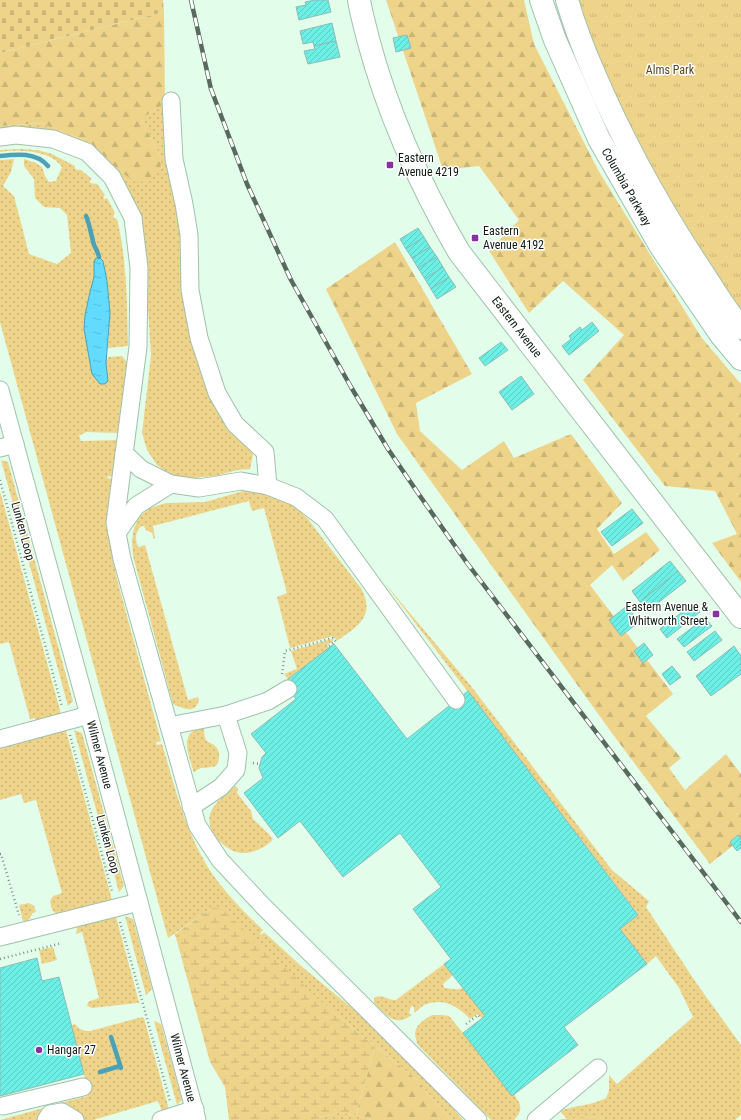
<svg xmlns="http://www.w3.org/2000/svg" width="741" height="1120" viewBox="0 0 741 1120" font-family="'Roboto Condensed',sans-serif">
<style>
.grass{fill:url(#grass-dots)}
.forest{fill:url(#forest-firs)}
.wetland{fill:url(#wetland-marsh)}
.cemetery{fill:url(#cemetery-stones)}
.park{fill:url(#park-tufts)}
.water{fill:url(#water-ripples);stroke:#4aa2b8}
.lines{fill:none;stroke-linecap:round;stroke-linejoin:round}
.stream{stroke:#4aa2b8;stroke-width:4.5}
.building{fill:url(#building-hatch);stroke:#8dbbb6}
.minor-casing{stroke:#9fc1aa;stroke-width:19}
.major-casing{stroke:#9fc1aa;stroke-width:24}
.highway-casing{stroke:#9fc1aa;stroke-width:24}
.path{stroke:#829889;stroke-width:2.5;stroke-dasharray:1 3;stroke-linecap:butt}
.minor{stroke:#fff;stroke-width:17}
.major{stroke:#fff;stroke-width:22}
.highway{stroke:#fff;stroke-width:22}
.rail-casing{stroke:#586a5e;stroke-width:4.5}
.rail{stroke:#fff;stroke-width:3;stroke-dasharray:9;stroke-linecap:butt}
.poi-dot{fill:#8732a0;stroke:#fff;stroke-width:1.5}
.labels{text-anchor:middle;stroke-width:3;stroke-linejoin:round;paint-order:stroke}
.park-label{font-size:12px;fill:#574922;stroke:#fff}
.poi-label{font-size:12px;fill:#0f1c14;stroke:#fff;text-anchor:start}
.street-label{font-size:12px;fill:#0f1c14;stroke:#fff}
</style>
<defs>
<pattern id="grass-dots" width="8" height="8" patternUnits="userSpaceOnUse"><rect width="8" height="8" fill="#eed48a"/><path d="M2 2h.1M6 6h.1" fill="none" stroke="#cbb576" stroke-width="1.8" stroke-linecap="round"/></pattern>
<pattern id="forest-firs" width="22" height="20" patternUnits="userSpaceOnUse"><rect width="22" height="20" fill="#eed48a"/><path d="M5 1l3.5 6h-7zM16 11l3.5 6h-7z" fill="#cbb576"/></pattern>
<pattern id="wetland-marsh" width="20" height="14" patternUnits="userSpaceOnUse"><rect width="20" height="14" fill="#eed48a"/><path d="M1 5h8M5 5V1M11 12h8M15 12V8" fill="none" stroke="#cbb576"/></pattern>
<pattern id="cemetery-stones" width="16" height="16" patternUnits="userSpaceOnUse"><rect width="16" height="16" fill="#eed48a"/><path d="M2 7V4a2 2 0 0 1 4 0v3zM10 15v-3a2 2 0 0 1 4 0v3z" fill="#cbb576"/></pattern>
<pattern id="park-tufts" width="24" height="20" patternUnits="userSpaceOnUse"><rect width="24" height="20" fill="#eed48a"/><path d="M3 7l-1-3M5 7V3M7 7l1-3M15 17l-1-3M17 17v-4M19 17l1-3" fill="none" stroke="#cbb576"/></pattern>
<pattern id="water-ripples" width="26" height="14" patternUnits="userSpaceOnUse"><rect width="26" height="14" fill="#63dbfe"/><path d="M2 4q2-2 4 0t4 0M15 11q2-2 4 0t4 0" fill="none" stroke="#55bbd9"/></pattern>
<pattern id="building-hatch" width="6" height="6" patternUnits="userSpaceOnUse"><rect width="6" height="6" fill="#6cefe4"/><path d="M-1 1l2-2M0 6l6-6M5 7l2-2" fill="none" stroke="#5cccc3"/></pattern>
</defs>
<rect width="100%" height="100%" fill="#e2feea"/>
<!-- grass -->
<g class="grass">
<polygon points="165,103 196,339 252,443 253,455 250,469 238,470 215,476 193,478 173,476 157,465 147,450 142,433 151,355 143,234 139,218 59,134 39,128 0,129 0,126 40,123 90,142 119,171 162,159 141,119"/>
<path d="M 21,149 L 37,150 L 52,154 L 75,166 L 75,169 L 78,170 L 81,170 L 92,179 L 90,181 L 90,183 L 97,184 L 105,195 L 103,198 L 104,199 L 107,198 L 115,213 L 113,217 L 114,218 L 117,219 C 127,259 127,306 128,346 L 108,348 L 110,313 L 107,281 L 103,261 L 94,263 L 94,277 L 90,292 L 85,315 L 84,329 L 92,374 L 108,381 L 106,363 L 108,357 L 122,356 L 128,364 L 119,433 L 86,432 L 79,436 L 81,441 L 118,440 L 113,477 L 108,476 L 107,478 L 113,479 L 108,526 L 111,551 L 118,583 L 161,741 L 156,742 L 157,745 L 162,744 C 177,793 187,841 219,883 C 232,900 247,915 263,930 L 260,934 L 262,935 L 264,932 L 300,965 L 370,1023 L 422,1073 L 463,1120 L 451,1120 L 416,1079 L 327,1007 L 212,908 L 168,938 L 0,322 L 0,160 L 14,159 L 11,172 L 3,186 L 14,196 L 29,254 L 57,264 L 71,253 L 67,215 L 60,208 L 44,207 L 35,198 L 34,179 L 24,166 L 24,159 L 36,163 L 42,167 L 45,176 L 49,182 L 56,181 L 62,167 C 51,150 18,149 0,152 L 0,150 Z"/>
<polygon points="1,460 8,462 73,701 68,706"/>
<polygon points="0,491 61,714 36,723 35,718 30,719 9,642 0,644"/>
<path d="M 243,491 L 262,491 L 292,504 L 307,518 L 361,588 C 376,616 358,626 337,641 L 333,636 L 290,648 L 277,597 L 287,593 L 264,508 L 252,511 L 249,501 L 153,526 L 155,538 L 154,539 L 152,533 L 146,530 L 144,526 L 142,526 C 135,530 135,540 138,547 L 145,545 L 188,700 L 199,697 C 198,715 184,709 173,704 L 133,556 L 132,540 L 134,528 L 140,516 L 150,508 L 166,503 L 205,502 Z"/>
<path d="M 383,581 L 471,686 L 612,870 L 649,901 L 646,907 L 697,984 L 741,1045 L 741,1115 L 735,1120 L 605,1120 L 600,1117 L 567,1119 L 560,1111 C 575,1105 592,1106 606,1098 L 609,1091 L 609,1075 L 617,1084 L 693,1017 L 679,988 L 656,956 L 647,964 L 620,929 L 638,914 Z"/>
<polygon points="332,639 333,641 327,645 329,648 288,679 284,674 297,669 291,651"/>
<path d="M 65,727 L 112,900 L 109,901 L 60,915 C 52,913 51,908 50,901 L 53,896 L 62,893 L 36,800 L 24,803 L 21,794 L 0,800 L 0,744 Z"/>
<path d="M 204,727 C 204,731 204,736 206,740 C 209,743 211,743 214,745 C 221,750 220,760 216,766 C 208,769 200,765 194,773 C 189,755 177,732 204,727 Z"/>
<polygon points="74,730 82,733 124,886 119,892"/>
<path d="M 235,786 L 238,788 L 237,793 L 251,811 L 253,819 L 269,834 L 273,840 C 265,847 257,852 245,853 C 227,854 205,832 210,814 C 214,802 227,794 235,786 Z"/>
<polygon points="29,903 34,906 36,912 33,913 29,919 30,923 24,925 19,905"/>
<polygon points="115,913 139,1002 138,1003 92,1008 87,1006 88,1002 99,998 82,932 76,934 77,928 74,926"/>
<polygon points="125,916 133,919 152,989 146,995"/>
<polygon points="53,947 57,960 42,964 39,950"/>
<path d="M 444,964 L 453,975 L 444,983 L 443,985 L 445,988 C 453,988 454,991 463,988 L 485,1016 L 482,1018 L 478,1014 L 470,1019 C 458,1006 443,997 424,1005 C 421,1007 417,1011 414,1013 L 414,1007 L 412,1006 L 410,1009 L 409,1013 L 412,1015 C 395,1027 387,1016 375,1004 L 374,1002 L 374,998 C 382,993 388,1001 396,1000 Z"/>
<path d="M 432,1015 L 442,1015 L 449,1016 L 463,1033 L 512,1096 L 514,1094 C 521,1105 524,1109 514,1120 L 491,1120 L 417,1044 C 417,1041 415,1037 415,1034 C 415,1025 425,1019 432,1015 Z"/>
<path d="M 142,1017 L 144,1018 L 170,1113 L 163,1114 L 158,1101 L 93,1120 L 84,1120 L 60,1103 L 88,1096 L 84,1074 L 71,1026 L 75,1024 C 80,1030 83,1031 90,1031 Z"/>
<polygon points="154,1021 161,1024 182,1100 177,1105"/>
<polygon points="47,1107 38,1120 0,1120"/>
<polygon points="339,1113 356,1115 371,1120 315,1120 322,1117"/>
</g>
<!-- forest -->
<g class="forest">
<polygon points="386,0 524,0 534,44 598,170 701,337 741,384 741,582 712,543 737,534 715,491 665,486 583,380 624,335 563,281 529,313 489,251 519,220 479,166 443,170"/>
<polygon points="164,12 165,103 141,119 162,159 160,168 145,182 134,181 119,171 90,142 40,123 0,126 0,53"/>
<polygon points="395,242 472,374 416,403 420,431 462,470 504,441 514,458 571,434 622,503 597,529 614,554 646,532 660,550 623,581 612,565 590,585 673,694 646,716 681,758 669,768 685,790 726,754 741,774 741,839 710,864 614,736 397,434 326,289"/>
<polygon points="375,1046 416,1079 451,1120 371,1120 356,1115"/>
<polygon points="600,1117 605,1120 560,1120 561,1119"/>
</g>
<!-- wetland -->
<polygon class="wetland" points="212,908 221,908 327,1007 375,1046 356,1115 339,1113 322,1117 315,1120 229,1120 225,1087 210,1062 175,934"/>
<!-- cemetery -->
<polygon class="cemetery" points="0,0 163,0 164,12 0,53"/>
<!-- park -->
<polygon class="park" points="567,0 741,0 741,328 672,225"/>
<!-- water -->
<polygon class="water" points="99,257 103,261 107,281 110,313 106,363 108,381 105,384 100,384 92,374 84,329 85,315 90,292 94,277 94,263 95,259"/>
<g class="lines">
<!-- stream -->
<g class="stream">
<path d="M 0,156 C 17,154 36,152 48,166"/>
<path d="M 86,216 C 90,225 91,235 94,245 C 96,249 98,252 99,257"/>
<polyline points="111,1037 121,1068"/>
<polyline points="100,1072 120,1066"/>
</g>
</g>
<!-- building -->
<g class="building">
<polygon points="315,0 328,0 331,12 299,20 296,7 306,5 305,2"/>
<polygon points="332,23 336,41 314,46 313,42 303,44 300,31"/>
<polygon points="407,35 411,48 396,52 393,38"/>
<polygon points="336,41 340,57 308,64 304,51 315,49 314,46"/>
<polygon points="418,228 424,237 406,249 400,239"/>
<polygon points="424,237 430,247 412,258 406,249"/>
<polygon points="430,247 437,257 418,268 412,258"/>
<polygon points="437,257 443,267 425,279 418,268"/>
<polygon points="443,267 449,277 431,289 425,279"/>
<polygon points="449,277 456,287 437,299 431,289"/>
<polygon points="592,322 599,331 569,355 562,346 571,339 569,336 580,327 582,330"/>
<polygon points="501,342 508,350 485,366 479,358"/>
<polygon points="521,376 534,394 512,410 499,392"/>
<polygon points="632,509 643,523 612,546 601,532"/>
<polygon points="670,561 678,571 640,602 632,591"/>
<polygon points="678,571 686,581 654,606 652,604 646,609 640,602"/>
<polygon points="693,604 700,612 667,638 660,629"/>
<polygon points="627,606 639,622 621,636 609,620"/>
<polygon points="705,618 712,626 684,647 677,639"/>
<polygon points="715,631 722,640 694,661 687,652"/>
<polygon points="644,643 653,655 643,663 634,651"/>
<polygon points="334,644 407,739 468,691 638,915 620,929 647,964 564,1027 578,1045 512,1096 463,1033 485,1016 444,964 451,959 413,909 441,887 400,833 343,877 300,821 278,838 244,793 263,778 259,768 262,757 266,753 251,734 296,699 283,683"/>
<polygon points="734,646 741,656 741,674 711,696 696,676"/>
<polygon points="672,666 681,677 670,685 662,674"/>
<polygon points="738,835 741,839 741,848 737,851 730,842"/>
<polygon points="37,958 42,981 59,977 84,1074 0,1096 0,968"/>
</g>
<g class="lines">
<!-- minor casing -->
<g class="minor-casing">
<g id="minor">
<polyline points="171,101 174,159 184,204 189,235 190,290 199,338 217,393 235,424 265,452 268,486"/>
<polyline points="0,137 16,135 53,139 87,152 112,177 133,218 139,268 138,347 115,523 122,559 197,825 220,860 262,905 478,1120"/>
<path id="s1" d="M 0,390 L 89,715 L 197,1120"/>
<polyline points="0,448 15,444"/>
<polyline points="124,453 141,469 171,484 199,488 241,481 268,486 296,497 325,519 456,700"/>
<polyline points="117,533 136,506 171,484"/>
<polyline points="169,726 226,715 268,701 288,689"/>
<polyline points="0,739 89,715"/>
<polyline points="191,807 221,787 236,770 238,753 226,715"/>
<polyline points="0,937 139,902"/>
<polyline points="3,1106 83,1087"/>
<polyline points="46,1120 50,1114 62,1112 75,1120"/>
<polyline points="161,1120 195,1109"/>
<polyline points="536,1120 598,1068"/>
</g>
</g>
<!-- major casing -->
<g class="major-casing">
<g id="major">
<path id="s2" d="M 359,0 C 361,13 365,26 368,39 C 388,114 420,185 459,252 L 741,617"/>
</g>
</g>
<!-- highway casing -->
<g class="highway-casing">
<g id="highway">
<path id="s3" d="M 541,0 L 555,40 L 599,139 L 661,247 L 721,335 L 741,359"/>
<path d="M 567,0 C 574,24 583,48 593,71 C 621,137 654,198 693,258 C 709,281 723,307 741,328"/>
</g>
</g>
<!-- path -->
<g class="path">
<polyline points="0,480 62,707"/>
<polyline points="329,646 335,641"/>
<polyline points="282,674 285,651 333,638 336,642"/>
<polyline points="70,735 112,892"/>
<polyline points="253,763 260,764"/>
<polyline points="0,854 1,854 19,915"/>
<polyline points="120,922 170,1101"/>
<polyline points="0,959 62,943"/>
<polyline points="466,1024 478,1015 481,1019"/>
</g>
<!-- minor -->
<use href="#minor" class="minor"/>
<!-- major -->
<use href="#major" class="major"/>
<!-- highway -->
<use href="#highway" class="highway"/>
<!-- rail casing -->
<g class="rail-casing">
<polyline id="rail" points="191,0 211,89 247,184 291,280 351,387 388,449 420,496 467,563 741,922"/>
</g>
<!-- rail -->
<use href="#rail" class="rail"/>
</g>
<!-- markers -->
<g class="poi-dot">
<rect x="386" y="161" width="8" height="8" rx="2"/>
<rect x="471" y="234" width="8" height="8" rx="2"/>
<rect x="712" y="610" width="8" height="8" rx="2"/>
<circle cx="39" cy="1050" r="4"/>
</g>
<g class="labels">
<!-- park labels -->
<g class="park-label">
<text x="670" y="74">Alms Park</text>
</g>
<!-- poi labels -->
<g class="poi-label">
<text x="398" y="162">Eastern<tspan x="398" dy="14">Avenue 4219</tspan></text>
<text x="483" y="235">Eastern<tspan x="483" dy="14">Avenue 4192</tspan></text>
<text x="708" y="611" text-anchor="end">Eastern Avenue &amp;<tspan x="708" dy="14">Whitworth Street</tspan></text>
<text x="47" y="1054">Hangar 27</text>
</g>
<!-- street labels -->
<g class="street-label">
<text dy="4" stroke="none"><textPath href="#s3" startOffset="206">Columbia Parkway</textPath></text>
<text dy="4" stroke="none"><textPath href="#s2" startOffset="367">Eastern Avenue</textPath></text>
<text transform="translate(23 531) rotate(75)" y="4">Lunken Loop</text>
<text dy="4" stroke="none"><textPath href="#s1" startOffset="378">Wilmer Avenue</textPath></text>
<text transform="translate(108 844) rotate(75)" y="4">Lunken Loop</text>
<text dy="4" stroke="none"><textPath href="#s1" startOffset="702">Wilmer Avenue</textPath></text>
</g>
</g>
</svg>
